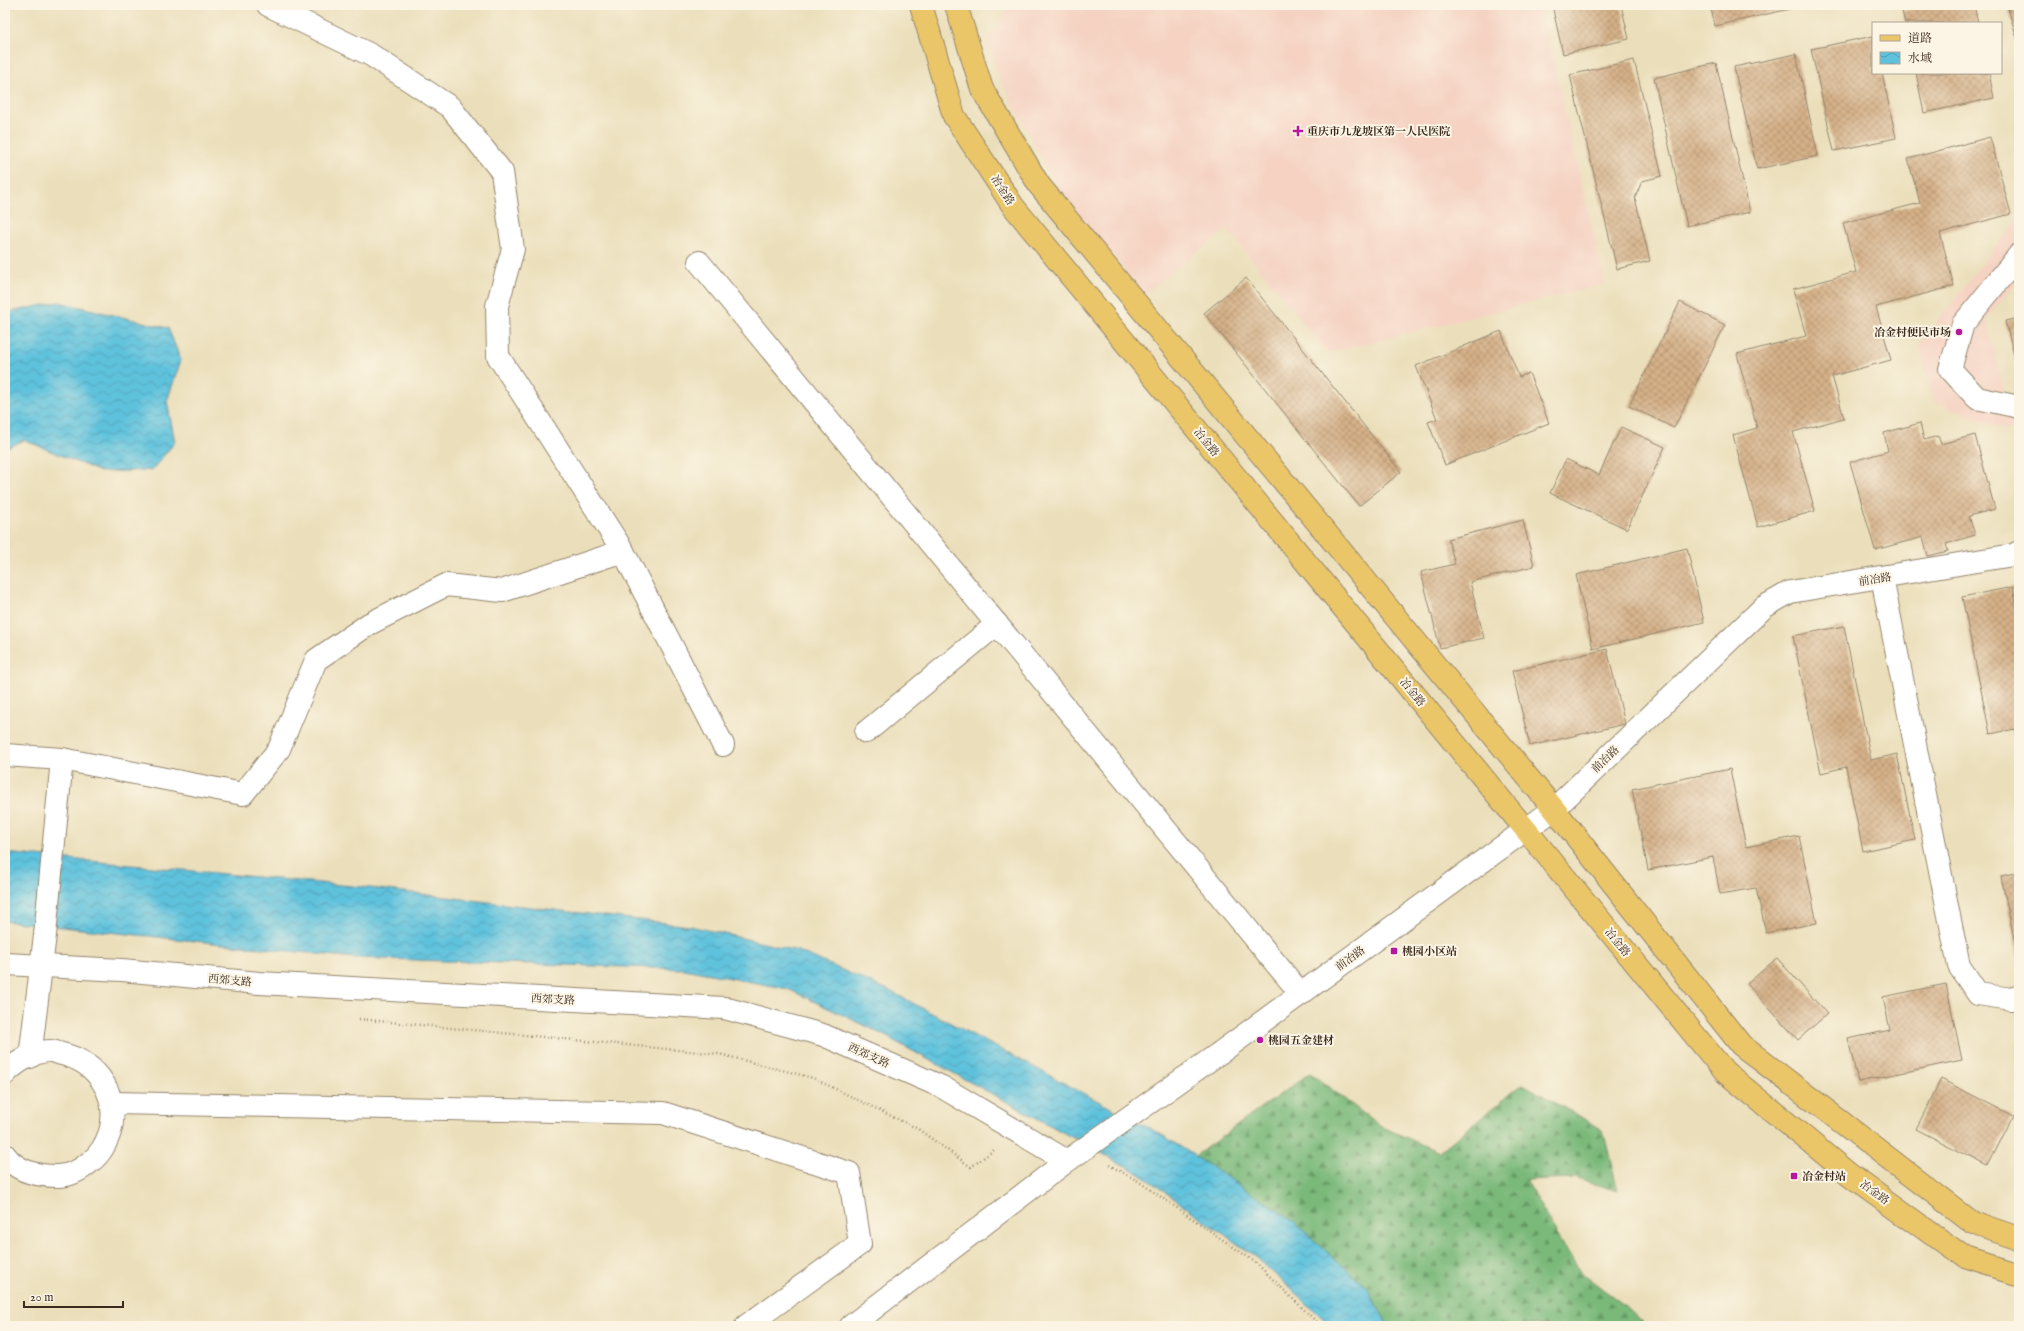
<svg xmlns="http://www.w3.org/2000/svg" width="2024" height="1331" viewBox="0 0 2024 1331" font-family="'IM FELL English','Noto Serif SC',serif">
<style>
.built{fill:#f5d2c2}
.forest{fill:url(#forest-firs);stroke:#5a724c}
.water{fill:url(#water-waves);stroke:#4d767e}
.building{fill:url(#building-cross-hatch)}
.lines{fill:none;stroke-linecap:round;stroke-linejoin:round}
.minor-casing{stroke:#93846c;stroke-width:24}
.major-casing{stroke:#93846c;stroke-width:24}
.path{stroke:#93846c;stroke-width:2.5;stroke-dasharray:1 3;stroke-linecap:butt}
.minor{stroke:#fff;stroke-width:22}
.major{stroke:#ebc669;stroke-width:22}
.minor-bridge-casing{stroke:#93846c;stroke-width:24;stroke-linecap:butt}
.minor-bridge{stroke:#fff;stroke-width:22}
.poi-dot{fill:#b5179e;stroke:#fcf5e5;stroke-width:1.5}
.labels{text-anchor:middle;stroke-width:4;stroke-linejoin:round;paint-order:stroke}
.poi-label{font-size:11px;font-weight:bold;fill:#3b2a1e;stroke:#fcf5e5;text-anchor:start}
.street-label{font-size:11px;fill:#3b2a1e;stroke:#fcf5e5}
</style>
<defs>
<pattern id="forest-firs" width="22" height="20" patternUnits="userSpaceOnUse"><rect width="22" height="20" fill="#7ab97a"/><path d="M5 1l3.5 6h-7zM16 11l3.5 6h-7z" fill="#659763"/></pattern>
<pattern id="water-waves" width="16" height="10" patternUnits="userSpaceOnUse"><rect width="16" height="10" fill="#5fc2dd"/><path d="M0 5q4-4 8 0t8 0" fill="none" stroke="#509eb3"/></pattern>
<pattern id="building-cross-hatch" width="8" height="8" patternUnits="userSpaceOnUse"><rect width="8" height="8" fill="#d5b188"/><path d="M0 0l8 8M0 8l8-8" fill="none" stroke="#ae906f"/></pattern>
</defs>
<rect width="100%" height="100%" fill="#fcf5e5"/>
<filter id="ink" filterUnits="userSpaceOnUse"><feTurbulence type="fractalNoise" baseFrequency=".025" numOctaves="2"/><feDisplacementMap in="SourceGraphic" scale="8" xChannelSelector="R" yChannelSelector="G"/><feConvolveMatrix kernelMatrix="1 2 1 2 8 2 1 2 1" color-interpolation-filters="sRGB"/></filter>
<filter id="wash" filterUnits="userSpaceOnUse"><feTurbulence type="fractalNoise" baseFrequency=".012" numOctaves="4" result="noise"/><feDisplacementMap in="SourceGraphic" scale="16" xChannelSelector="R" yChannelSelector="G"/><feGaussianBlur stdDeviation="0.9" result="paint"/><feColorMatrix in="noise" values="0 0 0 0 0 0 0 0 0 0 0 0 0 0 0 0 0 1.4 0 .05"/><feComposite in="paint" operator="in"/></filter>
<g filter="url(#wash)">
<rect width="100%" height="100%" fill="#ebdfbb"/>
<!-- built -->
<g class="built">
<polygon points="1011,5 1540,5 1605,284 1328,353 1227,229 1144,294 1055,183 1000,79 988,39"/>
<polygon points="2019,218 2019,279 1986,320 2015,433 1934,402 1919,344"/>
</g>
<!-- forest -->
<polygon class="forest" points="1310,1073 1380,1126 1439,1152 1523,1084 1603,1130 1618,1191 1573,1178 1525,1180 1580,1272 1624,1305 1646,1326 1388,1326 1369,1289 1195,1156"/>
<!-- water -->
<g class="water">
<polygon points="59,302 168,328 181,360 167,401 175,442 152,470 101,472 24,440 5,449 5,313"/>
<polygon points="5,853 362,887 690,926 798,951 888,990 1164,1136 1287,1216 1369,1289 1388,1326 1328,1326 1326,1321 1257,1258 1140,1174 872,1029 788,989 684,969 355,958 5,921"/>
</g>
<g id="blocks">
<!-- building -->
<g class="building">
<polygon points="1552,5 1621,5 1629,39 1563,54"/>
<polygon points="1710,5 1803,5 1803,6 1715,26"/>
<polygon points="1930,5 1974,5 1978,23 1905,23 1902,11"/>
<polygon points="2007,5 2019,5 2019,45"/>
<polygon points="1873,36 1873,73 1882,73 1896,138 1834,151 1811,49"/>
<polygon points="1796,54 1818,156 1757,169 1734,67"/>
<polygon points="1634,60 1662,176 1642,181 1635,198 1650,261 1617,269 1570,75"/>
<polygon points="1716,63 1750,212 1687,226 1654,78"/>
<polygon points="1916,73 1989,73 1994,98 1924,113"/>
<polygon points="1990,137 2011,214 1940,233 1954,286 1876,307 1891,360 1832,376 1844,418 1793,432 1815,511 1758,527 1733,435 1757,428 1737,354 1806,336 1793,289 1856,272 1843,223 1920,203 1908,159"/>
<polygon points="1246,278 1401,472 1359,506 1204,313"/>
<polygon points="1680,302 1725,325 1674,428 1629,406"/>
<polygon points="2019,318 2019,373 2005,321"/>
<polygon points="1501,331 1519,377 1529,373 1549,423 1445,465 1428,422 1437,419 1416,366"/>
<polygon points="1920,423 1924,440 1938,436 1941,444 1975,435 1995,509 1969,516 1975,535 1946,544 1948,551 1928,556 1923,537 1875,550 1850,462 1888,451 1884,433"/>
<polygon points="1621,427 1665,447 1627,529 1550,493 1566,459 1599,475"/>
<polygon points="1523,520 1534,566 1470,582 1484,638 1440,648 1421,572 1455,564 1448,539"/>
<polygon points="1687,548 1704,622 1593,649 1576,575"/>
<polygon points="2013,587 2019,618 2018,745 2015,729 1990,734 1962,597"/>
<polygon points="1844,626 1871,760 1897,754 1915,840 1863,851 1846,767 1821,773 1793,636"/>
<polygon points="1607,649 1625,724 1530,746 1512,671"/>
<polygon points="1730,769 1746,847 1799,836 1817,923 1766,933 1756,888 1720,894 1713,857 1648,870 1632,789"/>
<polygon points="2019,872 2019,958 2018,958 2001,876"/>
<polygon points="1777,958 1827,1014 1798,1040 1747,984"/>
<polygon points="1946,984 1962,1060 1858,1082 1848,1039 1890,1030 1883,997"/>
<polygon points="1941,1079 2013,1116 1988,1166 1916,1129"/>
</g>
</g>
</g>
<g filter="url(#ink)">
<use href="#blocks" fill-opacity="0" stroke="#93846c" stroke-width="1"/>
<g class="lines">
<!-- minor casing -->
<g class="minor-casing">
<g id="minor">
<polyline points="268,5 371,55 450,107 502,172 513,249 497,306 498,356 623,551 723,745"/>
<polyline points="2019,255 1963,324 1950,369 1977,398 2019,407"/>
<polyline points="699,262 1301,994"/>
<polyline points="1882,578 1959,966 1978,994 2011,999 2019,997"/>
<polyline points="866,732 997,624"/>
<polyline points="5,755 62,759"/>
<polyline points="5,964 122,970 259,983 724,1008"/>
<polyline points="1221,1052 1554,809 1764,607 1790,592 2013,555 2019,552"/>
<polyline points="30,1057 45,935 62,759 243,794 279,749 316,660 369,624 446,585 502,591 623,551"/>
<path d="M 5,1074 C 15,1063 34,1051 50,1051 C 54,1051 58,1053 62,1054 C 98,1062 120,1097 110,1132 C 106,1144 100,1155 90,1162 C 81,1170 69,1176 57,1176 C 38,1176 17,1172 5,1155"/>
<polyline points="112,1103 663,1113 849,1173 860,1244 746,1326"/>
<polyline points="851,1326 878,1305"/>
</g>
</g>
<!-- major casing -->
<g class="major-casing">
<g id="major">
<polyline points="921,5 954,116 1013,206 1725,1072 1850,1175 1965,1258 2019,1275"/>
<polyline points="956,5 982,89 1039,185 1554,809 1741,1045 1973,1223 2019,1239"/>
</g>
</g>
<!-- path -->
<g class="path">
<polyline points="359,1019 719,1054 813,1078 918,1129 971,1167 994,1150"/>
<polyline points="1109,1165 1138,1181 1255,1262 1321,1326"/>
</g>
<!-- minor -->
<use href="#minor" class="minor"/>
<!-- major -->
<use href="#major" class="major"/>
<!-- minor-bridge casing -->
<g class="minor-bridge-casing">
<g id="minor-bridge">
<polyline points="724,1008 823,1035 942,1087 1067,1161"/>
<polyline points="878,1305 1067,1161 1221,1052"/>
</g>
</g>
<!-- minor-bridge -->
<use href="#minor-bridge" class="minor-bridge"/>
</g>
</g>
<!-- markers -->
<g class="poi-dot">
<path d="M1296 125h4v4h4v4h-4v4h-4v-4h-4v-4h4z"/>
<circle cx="1959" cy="332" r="4"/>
<rect x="1390" y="947" width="8" height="8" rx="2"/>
<circle cx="1260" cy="1040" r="4"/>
<rect x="1790" y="1172" width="8" height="8" rx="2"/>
</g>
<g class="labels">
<!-- poi labels -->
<g class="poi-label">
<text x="1307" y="135">重庆市九龙坡区第一人民医院</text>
<text x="1951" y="336" text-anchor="end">冶金村便民市场</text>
<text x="1402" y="955">桃园小区站</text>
<text x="1268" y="1044">桃园五金建材</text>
<text x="1802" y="1180">冶金村站</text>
</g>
<!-- street labels -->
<g class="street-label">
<text transform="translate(1003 190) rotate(57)" y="4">冶金路</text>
<text transform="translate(1207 442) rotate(51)" y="4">冶金路</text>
<text transform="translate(1875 579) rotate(-9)" y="4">前冶路</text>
<text transform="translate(1413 692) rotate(51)" y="4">冶金路</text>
<text transform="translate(1605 759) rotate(-44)" y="4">前冶路</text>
<text transform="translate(1618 942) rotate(51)" y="4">冶金路</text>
<text transform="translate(1350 958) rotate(-36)" y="4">前冶路</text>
<text transform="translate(230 980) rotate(5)" y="4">西郊支路</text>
<text transform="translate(553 999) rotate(3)" y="4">西郊支路</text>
<text transform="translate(869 1055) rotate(24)" y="4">西郊支路</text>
<text transform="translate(1875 1192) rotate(36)" y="4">冶金路</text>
</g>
</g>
<!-- margin -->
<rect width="2024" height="1331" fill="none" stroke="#fcf5e5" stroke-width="20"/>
<!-- legend -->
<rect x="1872" y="22" width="130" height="52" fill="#fcf5e5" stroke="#afa495"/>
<rect x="1880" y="35" width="20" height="6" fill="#ebc669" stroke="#afa495"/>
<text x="1908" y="42" font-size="12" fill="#3b2a1e">道路</text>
<rect x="1880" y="52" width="20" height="12" fill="url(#water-waves)" stroke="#afa495"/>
<text x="1908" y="62" font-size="12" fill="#3b2a1e">水域</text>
<!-- scale -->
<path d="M24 1301v6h99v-6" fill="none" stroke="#3b2a1e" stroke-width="2"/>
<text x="30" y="1301" font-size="12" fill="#3b2a1e" stroke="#fcf5e5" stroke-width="3" paint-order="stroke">20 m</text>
</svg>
